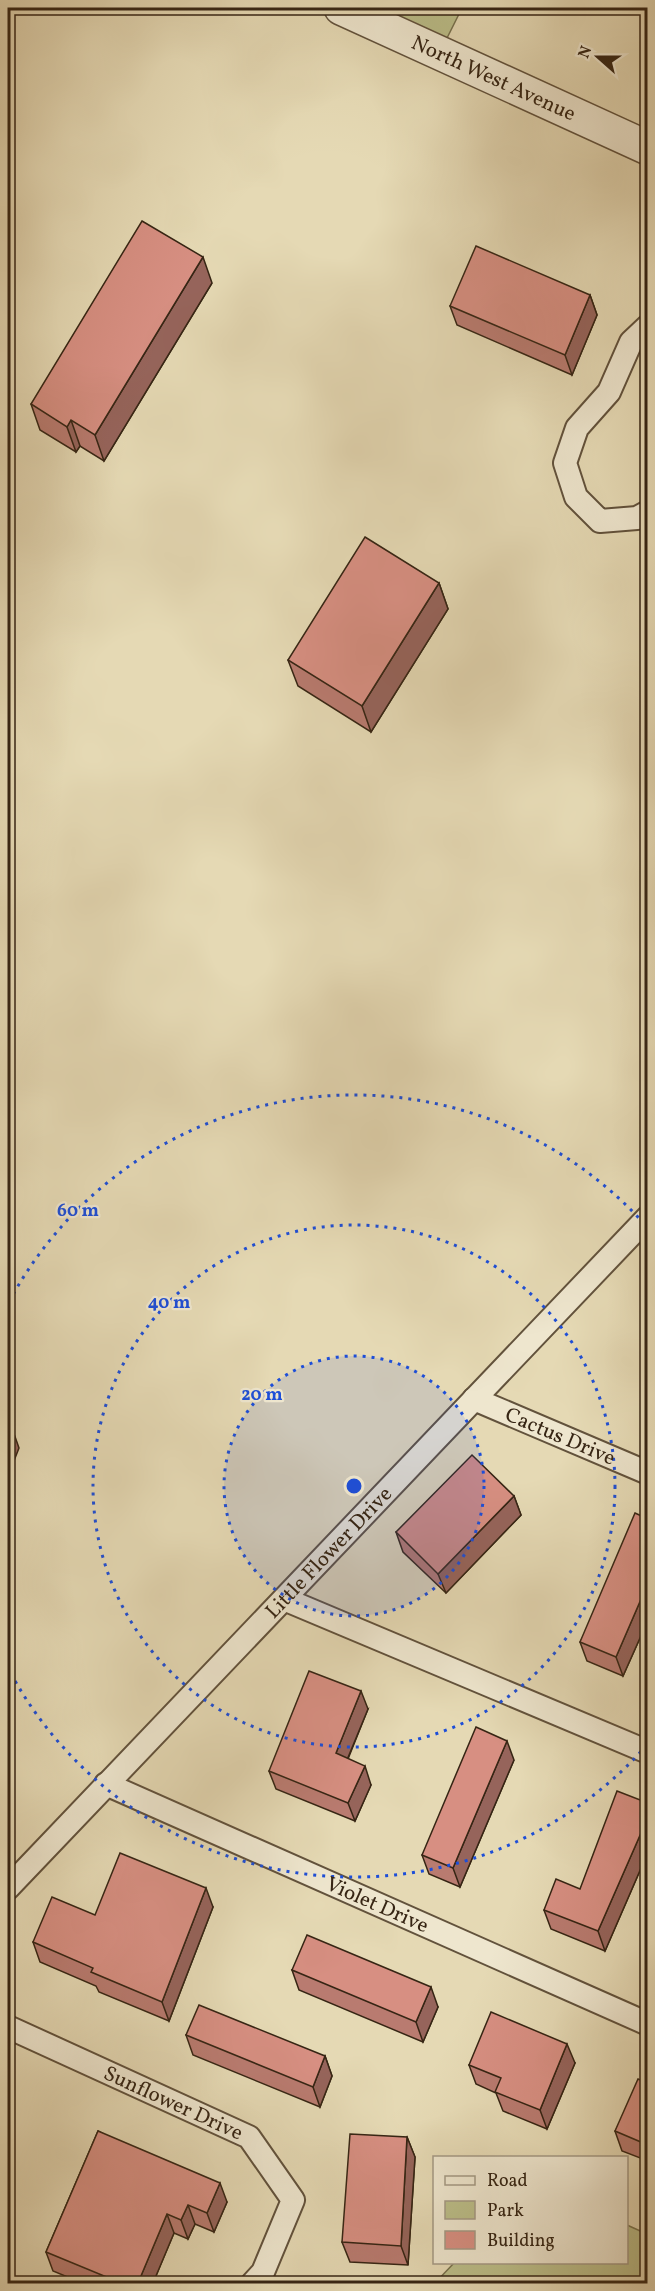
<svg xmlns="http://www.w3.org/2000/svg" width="655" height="2291" viewBox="0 0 655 2291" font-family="Vollkorn,serif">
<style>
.green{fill:#bbbe89;stroke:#78724e;stroke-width:1.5}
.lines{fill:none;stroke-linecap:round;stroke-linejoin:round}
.service-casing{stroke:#62523c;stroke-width:26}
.minor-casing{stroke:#62523c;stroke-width:36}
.service{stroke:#eee6ce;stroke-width:22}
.minor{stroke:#eee6ce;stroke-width:33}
.wall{fill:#b97b70;stroke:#362514;stroke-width:1.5}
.shaded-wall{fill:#96645b;stroke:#362514;stroke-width:1.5}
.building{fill:#d78f82;stroke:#362514;stroke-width:1.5}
.ring{fill:none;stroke:#1d4ed8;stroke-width:3;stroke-dasharray:3 6}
.labels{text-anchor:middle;stroke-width:4.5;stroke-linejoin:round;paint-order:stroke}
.street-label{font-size:21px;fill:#362514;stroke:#eee6ce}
.centre{fill:#1d4ed8;stroke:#eee6ce;stroke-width:3}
.ring-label{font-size:18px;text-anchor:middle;font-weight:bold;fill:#1d4ed8;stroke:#eee6ce;stroke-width:4.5;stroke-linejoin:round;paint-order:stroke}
</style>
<rect width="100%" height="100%" fill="#e5d9b4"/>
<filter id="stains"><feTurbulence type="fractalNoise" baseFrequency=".00333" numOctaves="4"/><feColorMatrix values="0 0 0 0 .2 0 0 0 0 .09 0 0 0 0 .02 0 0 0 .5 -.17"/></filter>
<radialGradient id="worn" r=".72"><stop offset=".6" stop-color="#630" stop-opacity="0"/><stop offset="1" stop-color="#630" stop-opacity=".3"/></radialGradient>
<!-- green -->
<g class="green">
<polygon points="350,8 462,8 441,50"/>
<polygon points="627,2225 647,2234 647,2283 435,2283 454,2263 626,2262"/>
</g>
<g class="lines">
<!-- service casing -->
<g class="service-casing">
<g id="service">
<polyline points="648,326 631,342 609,392 577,428 565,463 576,497 600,521 637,518 648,512"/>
<path id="s1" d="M 474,1399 L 648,1473"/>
<polyline points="284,1599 648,1752"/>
<path id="s2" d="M 106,1784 L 648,2024"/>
<path id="s3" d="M 8,1888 L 648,1217"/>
<path id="s4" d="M 8,2027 L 249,2137 L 293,2200 L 263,2272 L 252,2284"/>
</g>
</g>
<!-- minor casing -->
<g class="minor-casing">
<g id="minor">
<path id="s5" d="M 341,8 L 648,148"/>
</g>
</g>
<!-- service -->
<use href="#service" class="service"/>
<!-- minor -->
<use href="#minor" class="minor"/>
</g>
<!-- wall -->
<g class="wall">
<polygon points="212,283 104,461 80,446 76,452 40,430 31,404"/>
<polygon points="590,295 597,315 572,375 457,325 450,306"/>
<polygon points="439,583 448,609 371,732 298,686 288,660"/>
<polygon points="648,1357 648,1383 643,1369"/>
<polygon points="514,1496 521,1515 446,1593 403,1552 396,1532"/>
<polygon points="648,1519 648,1620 623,1676 587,1661 580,1642"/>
<polygon points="368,1709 348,1759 371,1785 355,1821 276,1789 269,1771"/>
<polygon points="514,1760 460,1887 429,1874 422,1855"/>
<polygon points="648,1803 648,1852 605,1951 551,1929 544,1910 580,1889"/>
<polygon points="213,1907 169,2021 99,1992 96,1986 40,1962 33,1942 95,1915"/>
<polygon points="292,1970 438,2007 423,2042 299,1990"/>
<polygon points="186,2035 325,2056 332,2076 320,2107 193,2055"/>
<polygon points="575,2063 547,2129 503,2111 496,2093 476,2084 469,2065"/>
<polygon points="648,2083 648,2161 622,2151 615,2131"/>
<polygon points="98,2131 227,2202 214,2232 195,2224 188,2239 174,2233 153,2283 82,2283 53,2271 46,2252"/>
<polygon points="407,2137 415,2157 408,2265 350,2262 342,2242"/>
</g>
<!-- shaded-wall -->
<g class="shaded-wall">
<polygon points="203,257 212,283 104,461 95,435"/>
<polygon points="590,295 597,315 572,375 565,355"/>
<polygon points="71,420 80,446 76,452 67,427"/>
<polygon points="439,583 448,609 371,732 362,706"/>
<polygon points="12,1428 19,1448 8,1476 8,1439"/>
<polygon points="514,1496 521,1515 446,1593 438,1574"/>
<polygon points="648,1583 648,1620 623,1676 616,1657"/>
<polygon points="361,1691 368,1709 342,1772 336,1753"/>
<polygon points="507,1741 514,1760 460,1887 453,1868"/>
<polygon points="365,1766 371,1785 355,1821 348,1803"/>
<polygon points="648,1817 648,1852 605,1951 598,1931"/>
<polygon points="206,1888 213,1907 169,2021 162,2002"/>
<polygon points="431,1987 438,2007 423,2042 416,2022"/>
<polygon points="567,2044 575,2063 547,2129 540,2110"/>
<polygon points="325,2056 332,2076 320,2107 313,2087"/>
<polygon points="407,2137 415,2157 408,2265 401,2246"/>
<polygon points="220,2183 227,2202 214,2232 207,2213"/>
<polygon points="188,2205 195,2224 188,2239 181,2220"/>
<polygon points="167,2214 174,2233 153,2283 138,2283"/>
</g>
<!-- building -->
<g class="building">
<polygon points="142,221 203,257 95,435 71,420 67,427 31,404"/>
<polygon points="476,246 590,295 565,355 450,306"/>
<polygon points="365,537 439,583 362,706 288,660"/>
<polygon points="648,1357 648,1371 643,1369"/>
<polygon points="8,1426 12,1428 8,1439"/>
<polygon points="472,1455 514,1496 438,1574 396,1532"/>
<polygon points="635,1513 648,1519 648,1583 616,1657 580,1642"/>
<polygon points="309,1671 361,1691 336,1753 365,1766 348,1803 269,1771"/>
<polygon points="476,1727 507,1741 453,1868 422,1855"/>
<polygon points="617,1791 648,1803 648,1817 598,1931 544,1910 556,1879 580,1889"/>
<polygon points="120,1853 206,1888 162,2002 91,1972 93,1968 33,1942 52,1897 95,1915"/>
<polygon points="307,1935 431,1987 416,2022 292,1970"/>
<polygon points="199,2005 325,2056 313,2087 186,2035"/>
<polygon points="491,2012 567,2044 540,2110 495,2092 501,2078 469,2065"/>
<polygon points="638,2079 648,2083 648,2145 615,2131"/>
<polygon points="98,2131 220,2183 207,2213 188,2205 181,2220 167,2214 138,2283 121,2283 46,2252"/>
<polygon points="350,2134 407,2137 401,2246 342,2242"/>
</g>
<!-- distance rings -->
<circle cx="354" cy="1486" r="130" fill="#1d4ed8" fill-opacity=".12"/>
<g class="ring">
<circle cx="354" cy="1486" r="130"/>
<circle cx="354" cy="1486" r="261"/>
<path d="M647 1745A391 391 0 0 1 9 1670M9 1302A391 391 0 0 1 647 1227"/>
</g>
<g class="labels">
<!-- street labels -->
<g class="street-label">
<text dy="7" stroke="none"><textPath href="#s5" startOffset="168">North West Avenue</textPath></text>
<text dy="7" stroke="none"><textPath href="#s1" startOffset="94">Cactus Drive</textPath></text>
<text dy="7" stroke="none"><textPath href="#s3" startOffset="464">Little Flower Drive</textPath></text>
<text dy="7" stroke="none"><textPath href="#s2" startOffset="297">Violet Drive</textPath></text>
<text dy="7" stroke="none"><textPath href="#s4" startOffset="182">Sunflower Drive</textPath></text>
</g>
</g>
<circle cx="354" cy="1486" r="9" class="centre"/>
<g class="ring-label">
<text x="78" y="1216">60 m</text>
<text x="169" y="1308">40 m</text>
<text x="262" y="1400">20 m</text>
</g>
<!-- margin -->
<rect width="655" height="2291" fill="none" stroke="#e5d9b4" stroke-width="30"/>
<rect x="9" y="9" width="637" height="2273" fill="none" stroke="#362514" stroke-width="3"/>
<rect x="15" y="15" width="625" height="2261" fill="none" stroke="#362514" stroke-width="1.5"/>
<!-- legend -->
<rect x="433" y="2156" width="195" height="108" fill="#eee6ce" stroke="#a49984" stroke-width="1.5"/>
<rect x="445" y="2176" width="30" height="9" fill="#eee6ce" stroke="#a49984" stroke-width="1.5"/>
<text x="487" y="2186" font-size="18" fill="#362514">Road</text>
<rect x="445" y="2201" width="30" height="18" fill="#bbbe89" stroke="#a49984" stroke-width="1.5"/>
<text x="487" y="2216" font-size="18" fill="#362514">Park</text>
<rect x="445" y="2231" width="30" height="18" fill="#d78f82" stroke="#a49984" stroke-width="1.5"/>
<text x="487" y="2246" font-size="18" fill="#362514">Building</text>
<!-- north arrow -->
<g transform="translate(598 57) rotate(291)" stroke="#eee6ce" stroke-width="4.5" paint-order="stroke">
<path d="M0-4.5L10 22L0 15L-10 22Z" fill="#362514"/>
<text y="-9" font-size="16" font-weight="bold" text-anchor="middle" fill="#362514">N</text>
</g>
<rect width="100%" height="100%" filter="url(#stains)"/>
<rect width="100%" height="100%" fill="url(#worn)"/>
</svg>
